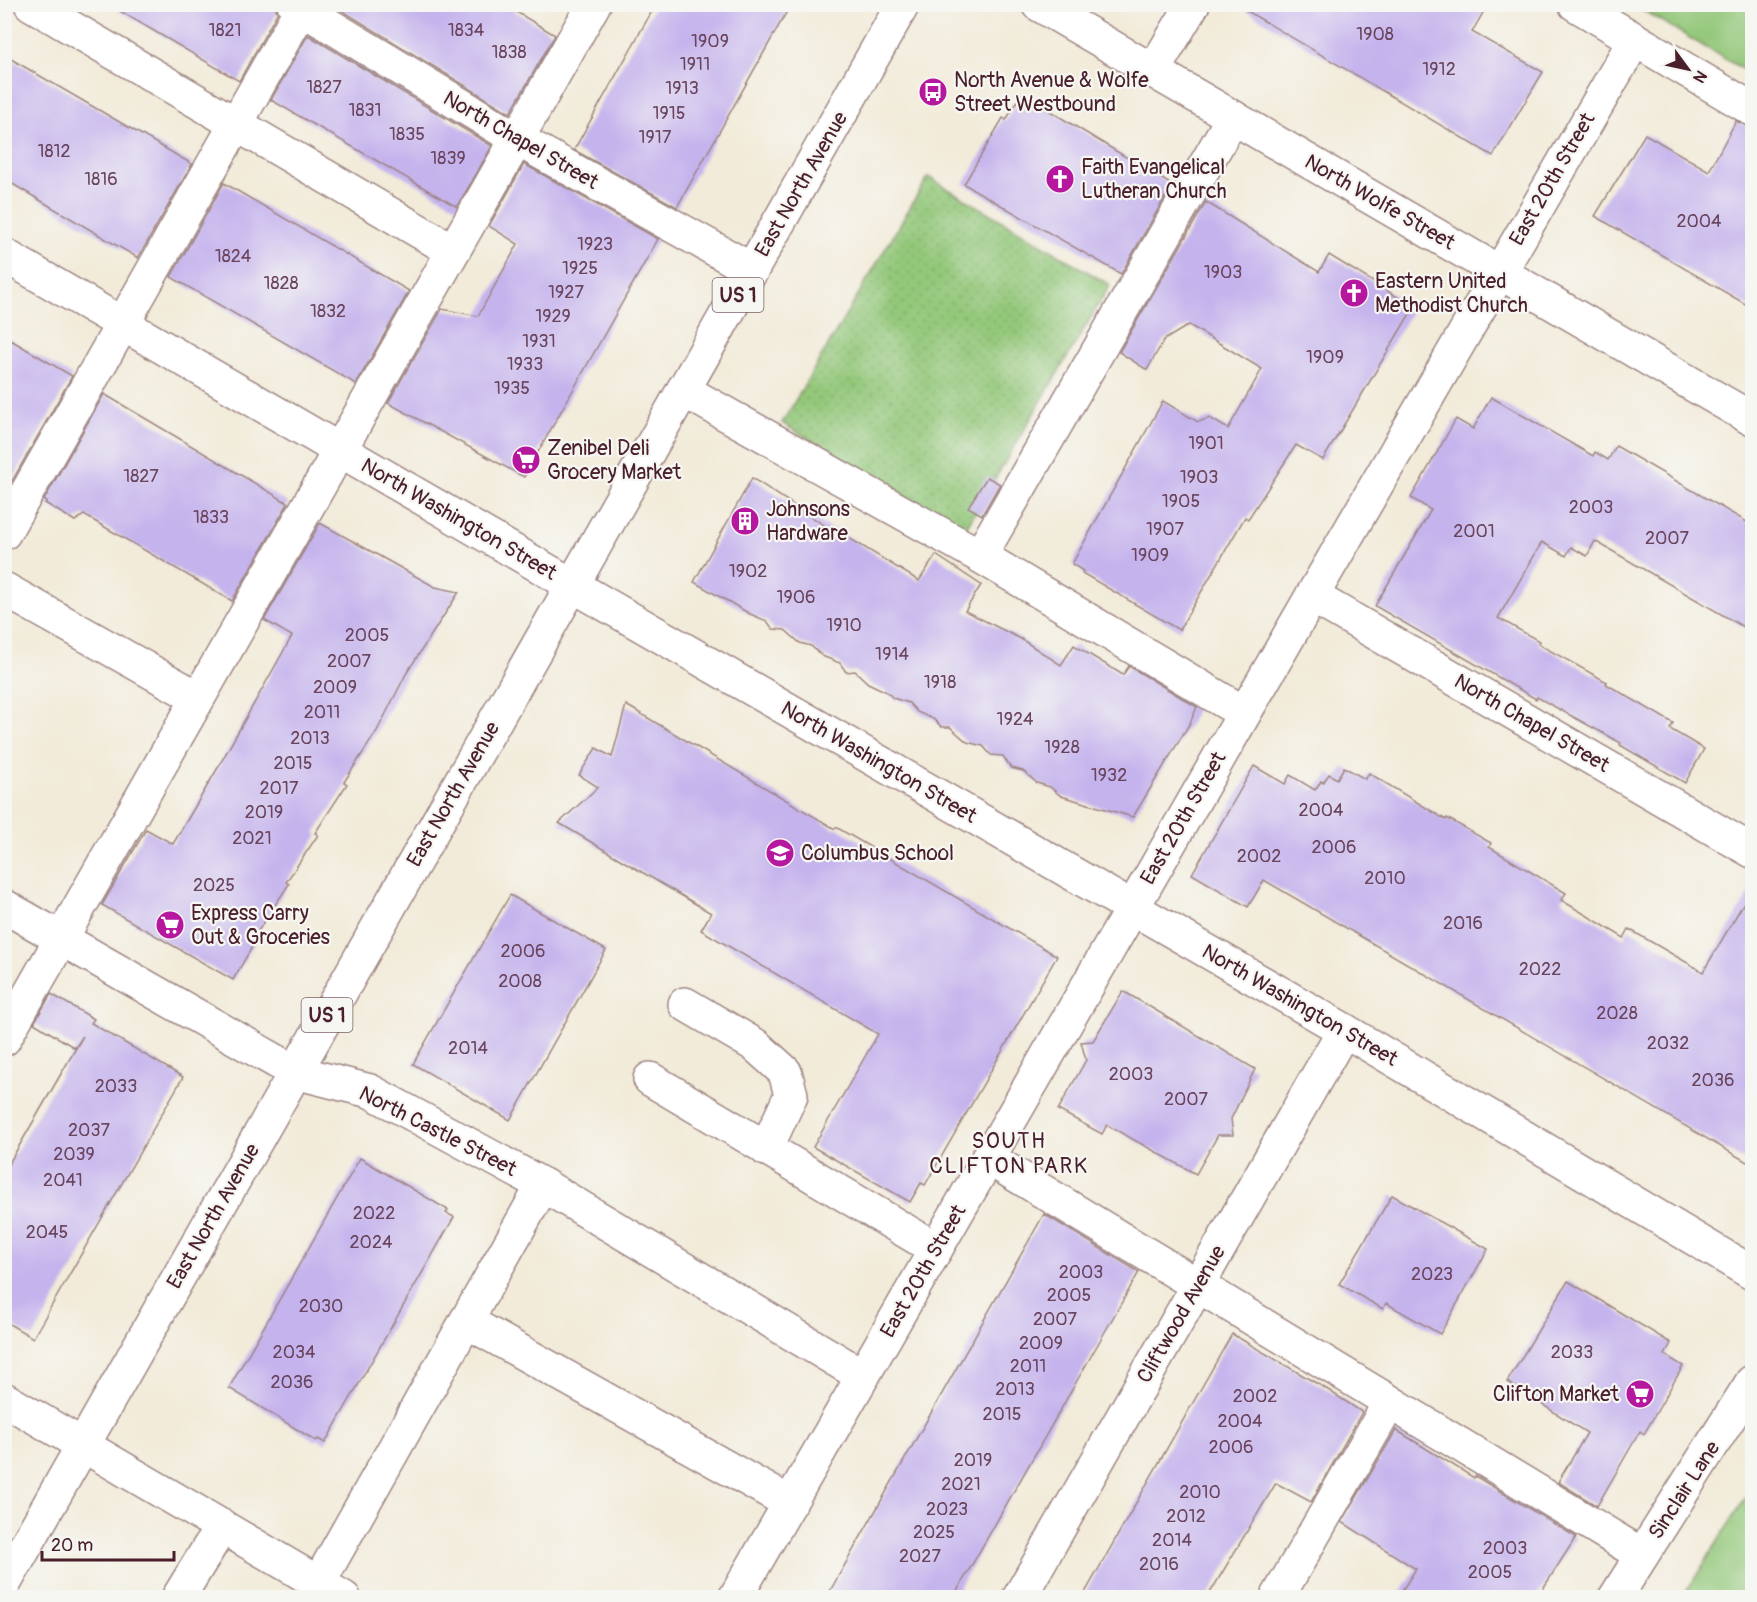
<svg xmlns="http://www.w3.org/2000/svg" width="1757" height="1602" viewBox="0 0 1757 1602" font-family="Pangolin,sans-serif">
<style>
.grass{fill:url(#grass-dots);stroke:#6e7352;stroke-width:1.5}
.park{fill:#93c779;stroke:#6e7352;stroke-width:1.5}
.building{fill:#c5b3ed}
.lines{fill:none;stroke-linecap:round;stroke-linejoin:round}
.minor-casing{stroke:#9e8582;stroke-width:36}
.major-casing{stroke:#9e8582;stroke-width:36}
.minor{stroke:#fff;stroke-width:33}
.major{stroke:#fff;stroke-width:33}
.labels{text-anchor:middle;stroke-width:4.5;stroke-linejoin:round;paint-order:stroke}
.number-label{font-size:18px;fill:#69445c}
.shield{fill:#f6f6f2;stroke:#7e6067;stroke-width:1.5}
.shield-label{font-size:20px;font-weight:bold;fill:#4a1f2b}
.poi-label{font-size:21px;fill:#4a1f2b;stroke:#f6f6f2;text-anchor:start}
.street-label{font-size:21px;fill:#4a1f2b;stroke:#f6f6f2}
.neighbourhood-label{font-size:22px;letter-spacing:1.5px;fill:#4a1f2b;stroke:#f6f6f2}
</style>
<defs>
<pattern id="grass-dots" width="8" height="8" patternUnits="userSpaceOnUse" patternTransform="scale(1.5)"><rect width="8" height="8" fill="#93c779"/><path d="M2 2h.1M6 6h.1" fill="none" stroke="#80aa69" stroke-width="1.8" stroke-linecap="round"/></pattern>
</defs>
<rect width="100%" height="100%" fill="#f6f6f2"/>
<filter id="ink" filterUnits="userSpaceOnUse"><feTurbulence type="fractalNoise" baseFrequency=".0167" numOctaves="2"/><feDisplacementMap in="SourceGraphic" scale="12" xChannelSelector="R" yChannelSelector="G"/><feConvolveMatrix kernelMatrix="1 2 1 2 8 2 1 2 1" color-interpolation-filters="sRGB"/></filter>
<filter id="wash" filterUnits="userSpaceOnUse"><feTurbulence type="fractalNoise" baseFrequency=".008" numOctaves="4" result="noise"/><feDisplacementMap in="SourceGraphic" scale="24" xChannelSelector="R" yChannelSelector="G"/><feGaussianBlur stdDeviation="1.35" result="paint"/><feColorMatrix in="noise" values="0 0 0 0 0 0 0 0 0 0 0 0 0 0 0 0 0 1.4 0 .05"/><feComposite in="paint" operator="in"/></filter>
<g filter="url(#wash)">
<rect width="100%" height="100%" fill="#f2ebd9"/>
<!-- grass -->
<polygon class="grass" points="928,177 1110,285 964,531 782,423"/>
<!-- park -->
<g class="park">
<polygon points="1634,5 1752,5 1752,75"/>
<polygon points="1752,1487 1752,1597 1683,1597"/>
</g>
<g id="blocks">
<!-- building -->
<g class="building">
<polygon points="108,4 275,4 277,13 239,81"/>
<polygon points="331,4 503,4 555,35 510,113"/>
<polygon points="656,4 791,4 677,207 574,150"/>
<polygon points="1235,4 1488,4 1472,32 1543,72 1493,156"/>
<polygon points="308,35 492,146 457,207 271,100"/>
<polygon points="4,55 192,164 138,258 4,179"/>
<polygon points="1022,94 1172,185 1121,274 964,184 1003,118 1006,120"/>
<polygon points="1736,121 1752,128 1752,308 1595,216 1645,134 1709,171"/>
<polygon points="524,164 658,239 524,477 388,403 442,309 478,316 518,244 489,226"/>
<polygon points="224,183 409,291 356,384 171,277"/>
<polygon points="1206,202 1319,272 1329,255 1414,307 1323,460 1296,445 1248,519 1245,517 1179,630 1082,573 1083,571 1072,564 1163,401 1198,422 1210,418 1228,429 1262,369 1189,325 1164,340 1147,370 1119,352"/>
<polygon points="4,336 72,376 12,481 4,476"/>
<polygon points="104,394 288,503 232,601 84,515 75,521 45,503 47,501 44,500"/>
<polygon points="1491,397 1593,456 1595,452 1608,460 1616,446 1752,525 1752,632 1595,541 1587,556 1571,547 1566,556 1542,542 1498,618 1539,641 1538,644 1607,682 1606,684 1673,723 1670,729 1704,749 1685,783 1620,745 1621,743 1537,697 1536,699 1375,606 1431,510 1411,498 1456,419 1473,429"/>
<polygon points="987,477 1000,484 982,515 968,507"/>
<polygon points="752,478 830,529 833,528 919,581 936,555 981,585 965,611 1021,639 1061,665 1074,645 1123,675 1129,666 1197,707 1190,723 1133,817 1061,796 1050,787 1037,783 1023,771 1011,768 1003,756 991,755 983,746 967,742 950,727 942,727 933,719 917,712 909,703 893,698 887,692 868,683 855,671 846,672 840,663 822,656 811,646 800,643 785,630 773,629 767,621 750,614 694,582"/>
<polygon points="320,523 435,587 459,592 406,674 377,731 344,782 347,784 315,833 318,835 286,882 289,884 256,934 259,935 233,980 102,905 146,829 173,844 216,771 292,636 264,620"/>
<polygon points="626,705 835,829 836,827 1057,956 925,1185 921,1183 910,1202 813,1147 878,1034 701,930 711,913 559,823 598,787 579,775 596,748 612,757"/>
<polygon points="1254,766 1285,784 1290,775 1315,790 1321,781 1323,783 1329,774 1337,779 1344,767 1365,779 1369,773 1446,820 1447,818 1491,843 1489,847 1566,893 1561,900 1624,938 1629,929 1703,972 1752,889 1752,1165 1264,880 1248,907 1192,874"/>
<polygon points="510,895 606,950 510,1120 413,1064"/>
<polygon points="1123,991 1255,1069 1231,1119 1233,1135 1218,1135 1196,1174 1107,1125 1102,1134 1058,1110 1086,1060 1081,1042 1093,1041"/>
<polygon points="51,994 94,1019 91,1023 183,1077 33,1338 4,1321 4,1172 83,1036 75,1048 34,1023"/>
<polygon points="360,1158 448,1210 446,1213 454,1217 325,1443 318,1439 316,1441 229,1388"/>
<polygon points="1392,1195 1488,1249 1440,1334 1386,1303 1383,1309 1339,1284"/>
<polygon points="1044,1214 1139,1272 1078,1379 953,1598 826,1598"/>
<polygon points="1568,1281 1671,1343 1665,1355 1683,1366 1644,1434 1640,1431 1597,1506 1558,1482 1587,1433 1507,1382"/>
<polygon points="1232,1334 1328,1390 1362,1412 1311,1502 1276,1483 1207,1598 1082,1598"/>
<polygon points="1396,1430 1474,1478 1475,1476 1576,1537 1537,1598 1397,1598 1416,1569 1342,1522"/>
</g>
</g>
</g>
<g filter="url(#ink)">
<use href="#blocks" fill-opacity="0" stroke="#9e8582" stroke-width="1.5"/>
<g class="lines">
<!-- minor casing -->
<g class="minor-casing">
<g id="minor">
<polyline points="31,4 453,251"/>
<polyline points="294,4 517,139 752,270"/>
<polyline points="1575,4 1752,109"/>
<polyline points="1153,71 1193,4"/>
<polyline points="683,390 980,556 1244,713"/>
<polyline points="4,533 304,4"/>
<polyline points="980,556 1233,117"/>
<polyline points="4,589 198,698"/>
<polyline points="1312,596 1752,851"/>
<polyline points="4,906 295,1072 370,1091 543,1185 863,1376"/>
<polyline points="685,1004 755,1045 785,1072 791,1095 766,1149"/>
<polyline points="4,1039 594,4"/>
<polyline points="650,1079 936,1249"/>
<polyline points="988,1158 1642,1555"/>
<polyline points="466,1321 790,1503"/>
<polyline points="4,1399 344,1598"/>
<polyline points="319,1582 543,1185"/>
<polyline points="178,1598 222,1526"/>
<polyline points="735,1598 1312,596 1634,41"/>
<polyline points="1019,1598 1344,1030"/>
<polyline points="1277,1598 1390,1402"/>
</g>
</g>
<!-- major casing -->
<g class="major-casing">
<g id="major">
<polyline points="1038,4 1752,419"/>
<polyline points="4,255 572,585 1344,1030 1752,1273"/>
<polyline points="4,1584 903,4"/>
<polyline points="1615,1598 1752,1382"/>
</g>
</g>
<!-- minor -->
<use href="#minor" class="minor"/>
<!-- major -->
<use href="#major" class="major"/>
</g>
</g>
<!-- icons -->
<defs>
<g id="bus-disc" transform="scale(1.5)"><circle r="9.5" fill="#b5179e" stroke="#f6f6f2"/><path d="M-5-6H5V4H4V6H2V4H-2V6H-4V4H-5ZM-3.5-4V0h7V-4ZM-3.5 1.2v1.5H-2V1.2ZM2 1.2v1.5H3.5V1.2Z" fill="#fff"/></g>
<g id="church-disc" transform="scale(1.5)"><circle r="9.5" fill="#b5179e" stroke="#f6f6f2"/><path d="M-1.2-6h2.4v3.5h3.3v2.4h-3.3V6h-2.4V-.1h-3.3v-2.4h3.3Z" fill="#fff"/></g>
<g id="supermarket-disc" transform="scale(1.5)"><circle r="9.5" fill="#b5179e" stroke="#f6f6f2"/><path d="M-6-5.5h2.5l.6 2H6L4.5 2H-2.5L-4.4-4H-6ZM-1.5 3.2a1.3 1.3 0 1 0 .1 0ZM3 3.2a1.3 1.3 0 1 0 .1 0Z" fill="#fff"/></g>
<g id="building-disc" transform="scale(1.5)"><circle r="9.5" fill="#b5179e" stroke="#f6f6f2"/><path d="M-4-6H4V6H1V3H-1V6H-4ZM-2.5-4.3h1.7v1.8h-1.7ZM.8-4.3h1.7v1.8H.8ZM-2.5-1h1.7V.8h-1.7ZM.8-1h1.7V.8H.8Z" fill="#fff"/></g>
<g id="school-disc" transform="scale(1.5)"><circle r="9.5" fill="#b5179e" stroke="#f6f6f2"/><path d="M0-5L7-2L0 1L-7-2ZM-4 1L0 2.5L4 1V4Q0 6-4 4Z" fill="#fff"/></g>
</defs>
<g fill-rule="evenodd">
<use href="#bus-disc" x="933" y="92"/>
<use href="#church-disc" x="1060" y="179"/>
<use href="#church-disc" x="1354" y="293"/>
<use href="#supermarket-disc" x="526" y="460"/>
<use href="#building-disc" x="745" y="521"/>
<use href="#school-disc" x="780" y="853"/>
<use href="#supermarket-disc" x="170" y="925"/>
<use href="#supermarket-disc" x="1640" y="1394"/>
</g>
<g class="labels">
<!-- number labels -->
<g class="number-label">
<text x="225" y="36">1821</text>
<text x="466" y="36">1834</text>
<text x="1375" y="40">1908</text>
<text x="710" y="47">1909</text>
<text x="509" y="58">1838</text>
<text x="695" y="70">1911</text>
<text x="1439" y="75">1912</text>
<text x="324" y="93">1827</text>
<text x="682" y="94">1913</text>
<text x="365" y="116">1831</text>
<text x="669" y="119">1915</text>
<text x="407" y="140">1835</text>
<text x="655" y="143">1917</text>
<text x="54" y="157">1812</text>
<text x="448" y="164">1839</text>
<text x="101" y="185">1816</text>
<text x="1699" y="227">2004</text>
<text x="595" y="250">1923</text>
<text x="233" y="262">1824</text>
<text x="580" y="274">1925</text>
<text x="1223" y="278">1903</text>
<text x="281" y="289">1828</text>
<text x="566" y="298">1927</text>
<text x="328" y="317">1832</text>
<text x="553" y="322">1929</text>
<text x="539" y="347">1931</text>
<text x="1325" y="363">1909</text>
<text x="525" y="370">1933</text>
<text x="512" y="394">1935</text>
<text x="1206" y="449">1901</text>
<text x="141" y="482">1827</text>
<text x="1199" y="483">1903</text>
<text x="1181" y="507">1905</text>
<text x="1591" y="513">2003</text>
<text x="211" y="523">1833</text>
<text x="1165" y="535">1907</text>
<text x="1474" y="537">2001</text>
<text x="1667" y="544">2007</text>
<text x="1150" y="561">1909</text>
<text x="748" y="577">1902</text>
<text x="796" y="603">1906</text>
<text x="844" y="631">1910</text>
<text x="367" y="641">2005</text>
<text x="892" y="660">1914</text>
<text x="349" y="667">2007</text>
<text x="940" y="688">1918</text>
<text x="335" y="693">2009</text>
<text x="322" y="718">2011</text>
<text x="1015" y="725">1924</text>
<text x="310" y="744">2013</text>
<text x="1062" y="753">1928</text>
<text x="293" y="769">2015</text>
<text x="1109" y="781">1932</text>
<text x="279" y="794">2017</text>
<text x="1321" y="816">2004</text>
<text x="264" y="818">2019</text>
<text x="252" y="844">2021</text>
<text x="1334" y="853">2006</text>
<text x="1259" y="862">2002</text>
<text x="1385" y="884">2010</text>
<text x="214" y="891">2025</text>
<text x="1463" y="929">2016</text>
<text x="523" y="957">2006</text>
<text x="1540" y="975">2022</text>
<text x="520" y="987">2008</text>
<text x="1617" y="1019">2028</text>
<text x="1668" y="1049">2032</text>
<text x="468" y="1054">2014</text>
<text x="1131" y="1080">2003</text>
<text x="1713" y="1086">2036</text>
<text x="116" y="1092">2033</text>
<text x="1186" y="1105">2007</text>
<text x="89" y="1136">2037</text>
<text x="74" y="1160">2039</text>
<text x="63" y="1186">2041</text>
<text x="374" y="1219">2022</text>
<text x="47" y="1238">2045</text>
<text x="371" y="1248">2024</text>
<text x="1081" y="1278">2003</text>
<text x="1432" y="1280">2023</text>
<text x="1069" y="1301">2005</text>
<text x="321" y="1312">2030</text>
<text x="1055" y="1325">2007</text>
<text x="1041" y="1349">2009</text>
<text x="294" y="1358">2034</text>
<text x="1572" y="1358">2033</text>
<text x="1028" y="1372">2011</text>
<text x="292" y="1388">2036</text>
<text x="1015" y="1395">2013</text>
<text x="1255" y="1402">2002</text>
<text x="1002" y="1420">2015</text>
<text x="1240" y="1427">2004</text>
<text x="1231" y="1453">2006</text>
<text x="973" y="1466">2019</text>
<text x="961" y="1490">2021</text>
<text x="1200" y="1498">2010</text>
<text x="947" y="1515">2023</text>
<text x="1186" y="1522">2012</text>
<text x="934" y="1538">2025</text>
<text x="1172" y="1546">2014</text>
<text x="1505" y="1554">2003</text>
<text x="920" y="1562">2027</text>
<text x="1159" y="1570">2016</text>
<text x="1490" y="1578">2005</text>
</g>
<!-- shield labels -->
<g class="shield">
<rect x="712.5" y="278" width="51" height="34" rx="4.5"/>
<rect x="301.5" y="998" width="51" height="34" rx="4.5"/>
</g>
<g class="shield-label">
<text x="738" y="302">US 1</text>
<text x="327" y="1022">US 1</text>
</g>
<!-- poi labels -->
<g class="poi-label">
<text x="954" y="87">North Avenue &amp; Wolfe<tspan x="954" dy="24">Street Westbound</tspan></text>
<text x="1081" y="174">Faith Evangelical<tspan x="1081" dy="24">Lutheran Church</tspan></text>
<text x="1375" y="288">Eastern United<tspan x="1375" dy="24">Methodist Church</tspan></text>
<text x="547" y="455">Zenibel Deli<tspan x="547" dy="24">Grocery Market</tspan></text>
<text x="766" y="516">Johnsons<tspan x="766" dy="24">Hardware</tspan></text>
<text x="801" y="860">Columbus School</text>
<text x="191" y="920">Express Carry<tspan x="191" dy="24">Out &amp; Groceries</tspan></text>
<text x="1619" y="1401" text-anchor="end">Clifton Market</text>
</g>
<!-- street labels -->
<g class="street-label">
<text transform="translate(521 140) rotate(30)" y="7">North Chapel Street</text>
<text transform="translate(1552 179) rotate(-60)" y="7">East 20th Street</text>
<text transform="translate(801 184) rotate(-60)" y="7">East North Avenue</text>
<text transform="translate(1380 202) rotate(30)" y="7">North Wolfe Street</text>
<text transform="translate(459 519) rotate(30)" y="7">North Washington Street</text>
<text transform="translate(1532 723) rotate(30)" y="7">North Chapel Street</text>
<text transform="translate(879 762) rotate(30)" y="7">North Washington Street</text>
<text transform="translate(453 794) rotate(-60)" y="7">East North Avenue</text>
<text transform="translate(1183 818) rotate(-60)" y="7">East 20th Street</text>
<text transform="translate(1300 1005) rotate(30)" y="7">North Washington Street</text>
<text transform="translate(438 1131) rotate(27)" y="7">North Castle Street</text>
<text transform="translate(213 1216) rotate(-60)" y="7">East North Avenue</text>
<text transform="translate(923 1271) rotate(-60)" y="7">East 20th Street</text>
<text transform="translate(1181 1314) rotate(-60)" y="7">Cliftwood Avenue</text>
<text transform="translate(1684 1490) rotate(-57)" y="7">Sinclair Lane</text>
</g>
<!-- neighbourhood labels -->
<g class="neighbourhood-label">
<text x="1009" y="1148">SOUTH<tspan x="1009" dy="25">CLIFTON PARK</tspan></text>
</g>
</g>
<!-- margin -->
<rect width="1757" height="1602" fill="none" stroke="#f6f6f2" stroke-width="24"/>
<!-- north arrow -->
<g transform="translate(1688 69) rotate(123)" stroke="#f6f6f2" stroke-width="4.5" paint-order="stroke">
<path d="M0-4.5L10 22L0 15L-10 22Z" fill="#4a1f2b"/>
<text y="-9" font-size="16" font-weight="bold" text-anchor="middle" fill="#4a1f2b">N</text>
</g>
<!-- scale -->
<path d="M42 1551v9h132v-9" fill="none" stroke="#4a1f2b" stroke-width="3"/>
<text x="51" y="1551" font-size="18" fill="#4a1f2b" stroke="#f6f6f2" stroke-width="4.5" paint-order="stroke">20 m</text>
</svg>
